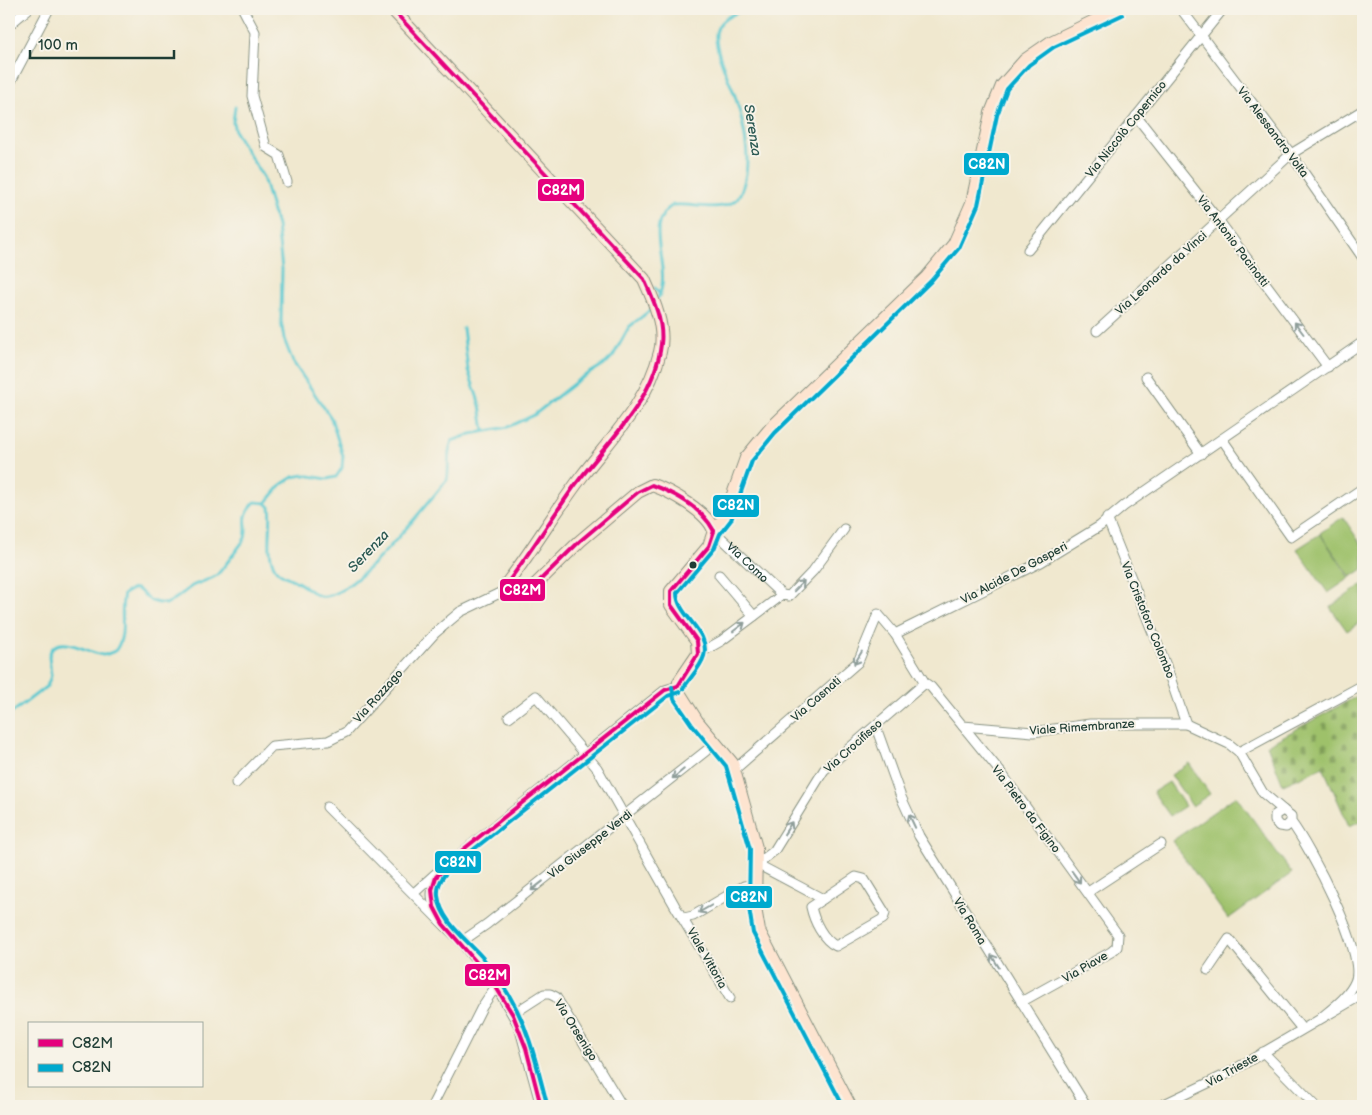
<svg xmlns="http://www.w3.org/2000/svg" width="1372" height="1115" viewBox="0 0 1372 1115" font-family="'Balsamiq Sans',sans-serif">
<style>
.cemetery{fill:url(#cemetery-stones);stroke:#5e7f50}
.pitch{fill:#9ec16b;stroke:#5e7f50}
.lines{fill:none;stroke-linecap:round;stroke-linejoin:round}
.stream{stroke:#5cc9d0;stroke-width:3}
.street-casing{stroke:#889282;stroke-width:11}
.secondary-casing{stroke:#889282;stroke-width:14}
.street{stroke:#fff;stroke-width:9}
.secondary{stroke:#fde4d0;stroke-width:12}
.bus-1-casing{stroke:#f7f3e8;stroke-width:8}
.bus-2-casing{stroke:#f7f3e8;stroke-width:8}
.bus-1{stroke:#e5007d;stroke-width:4}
.bus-2{stroke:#00a9ce;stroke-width:4}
.oneway{stroke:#8f9e9a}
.bus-dot{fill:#1f3d34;stroke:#f7f3e8;stroke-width:2}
.labels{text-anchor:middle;stroke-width:4;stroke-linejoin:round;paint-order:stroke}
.street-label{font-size:12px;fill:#1f3d34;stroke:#f7f3e8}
.water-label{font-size:14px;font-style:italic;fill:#2b5953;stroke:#f7f3e8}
.line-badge{stroke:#f7f3e8;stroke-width:2}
.badge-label{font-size:14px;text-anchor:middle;font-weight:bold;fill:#fff}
</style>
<defs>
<pattern id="cemetery-stones" width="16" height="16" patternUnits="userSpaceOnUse" patternTransform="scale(1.25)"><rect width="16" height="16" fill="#9ec16b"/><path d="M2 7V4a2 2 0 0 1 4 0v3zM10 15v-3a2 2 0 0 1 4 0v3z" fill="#809e59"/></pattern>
</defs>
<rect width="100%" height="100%" fill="#f7f3e8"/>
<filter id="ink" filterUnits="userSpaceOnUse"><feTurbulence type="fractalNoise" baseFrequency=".02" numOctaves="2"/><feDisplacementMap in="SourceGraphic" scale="10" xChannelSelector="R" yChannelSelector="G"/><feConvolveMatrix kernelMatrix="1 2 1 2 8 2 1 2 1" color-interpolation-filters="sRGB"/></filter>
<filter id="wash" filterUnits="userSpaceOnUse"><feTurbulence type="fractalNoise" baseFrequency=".0096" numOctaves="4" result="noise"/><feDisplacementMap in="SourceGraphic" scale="20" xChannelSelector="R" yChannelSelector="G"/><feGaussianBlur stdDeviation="1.12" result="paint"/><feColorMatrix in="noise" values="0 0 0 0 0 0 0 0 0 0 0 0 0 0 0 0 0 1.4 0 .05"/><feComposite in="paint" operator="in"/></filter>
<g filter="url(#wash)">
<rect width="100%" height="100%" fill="#f0e8cf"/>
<!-- cemetery -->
<polygon class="cemetery" points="1363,693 1363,820 1349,826 1323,767 1283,785 1267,745"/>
<!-- pitch -->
<g class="pitch">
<polygon points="1343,517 1363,547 1363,569 1351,577 1320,533"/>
<polygon points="1320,534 1350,578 1328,593 1297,549"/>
<polygon points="1363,584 1363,620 1347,631 1330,607"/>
<polygon points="1189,763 1210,794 1192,806 1171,775"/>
<polygon points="1169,782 1185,806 1170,816 1153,792"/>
<polygon points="1236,796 1292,873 1228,919 1172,841"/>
</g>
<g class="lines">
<!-- stream -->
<g class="stream">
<polyline points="235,107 233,122 235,132 263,177 277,226 282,269 281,321 284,339 293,362 331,418 343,456 342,468 336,477 327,479 304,475 293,477 282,484 266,503"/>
<polyline points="655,288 660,295"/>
<path d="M 658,298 C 674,268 640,225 673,205 C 691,203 718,212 733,202 C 739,198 741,192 743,186 C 752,160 744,125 736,99 C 731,82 709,43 718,27 C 723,17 737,12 747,9"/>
<polyline points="463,328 468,370 480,405 484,431"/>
<path d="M 9,715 L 47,686 L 51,676 L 49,656 C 55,629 91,655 103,655 C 106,655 112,652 115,651 C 128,635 119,612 124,594 C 141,582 138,593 150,600 C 154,603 161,603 166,604 C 176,600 183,592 192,586 C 200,582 210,580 217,575 C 220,572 244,541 245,538 C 249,521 239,519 255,502 L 266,503 L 270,507 C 273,526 265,551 275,568 C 280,576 289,577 297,582 C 304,585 312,594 320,596 C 351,603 426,504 447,480 C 450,467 446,453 452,441 L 471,434 L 508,427 L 534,415 L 577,381 L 606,363 L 613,356 L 629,327 L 653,308"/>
</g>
</g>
</g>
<g filter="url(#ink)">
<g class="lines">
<!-- street casing -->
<g class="street-casing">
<g id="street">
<polyline points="243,9 255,32 252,96 266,147 279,155 287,182"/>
<polyline points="1181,9 1291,154 1363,258"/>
<polyline points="9,25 28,9"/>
<polyline points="9,85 49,9"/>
<polyline points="1136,116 1219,221 1328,367"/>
<polyline points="1028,250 1223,9"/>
<polyline points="1097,331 1291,154 1363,110"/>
<polyline points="1146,377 1201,454"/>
<polyline points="1222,439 1291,537 1363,488"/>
<polyline points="1107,518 1165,663 1186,724"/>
<path id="s1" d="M 714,531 L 782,595"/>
<polyline points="719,575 754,616"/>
<polyline points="895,634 1041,562 1100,526 1124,506 1363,342"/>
<polyline points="698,654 721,641 782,595 789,596 813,571 844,529"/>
<polyline points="925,683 931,687 1002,774 1118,935 1117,947 1111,952 1021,1002"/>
<polyline points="509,717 536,696 597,768 675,906 730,998"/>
<polyline points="878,724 877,730 901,797 919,836 1086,1106"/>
<polyline points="963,726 1033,732 1090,724 1186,724 1229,744 1239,752 1263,793 1283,810"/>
<polyline points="1239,752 1363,685"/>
<polyline points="734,770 858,662 878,614 895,634 925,683 824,770 774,851 757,864 823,899"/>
<polyline points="236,783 272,746 328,741 346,732 435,633 460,612 506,590 509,584"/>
<polyline points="327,807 461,942 496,986 519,1026 541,1106"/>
<path d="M 1291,822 L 1286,827 L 1279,826 L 1275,821 L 1275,815 L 1283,810 L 1291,816 L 1291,822 C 1309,846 1368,955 1355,982 C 1349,996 1334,1007 1322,1017"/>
<path d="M 856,877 L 864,879 L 885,913 L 883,919 L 836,946 C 823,940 814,921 811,907 Z"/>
<polyline points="1088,892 1161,844"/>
<polyline points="414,893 435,874"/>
<path d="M 438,916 C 429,899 430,884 441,869 L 665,690 L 678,686"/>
<polyline points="684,918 693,916 744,886 756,884"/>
<polyline points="461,942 487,924 716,743"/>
<polyline points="1208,970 1229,939 1302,1029"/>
<polyline points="513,1014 544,994 550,994 556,997 622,1106"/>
<polyline points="1263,1052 1316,1106"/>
<polyline points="432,1106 482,1007 496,986"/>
<polyline points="1160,1106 1225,1075 1363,994"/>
</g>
</g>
<!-- secondary casing -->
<g class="secondary-casing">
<g id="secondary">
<path d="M 392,9 L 644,279 C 654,301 666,328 660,352 C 648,402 612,437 582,476 C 556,510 534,548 508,582 L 516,592 L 532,588 L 580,541 L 638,492 L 652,485 C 670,491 708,512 714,531"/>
<polyline points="850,1106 759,931 755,908 756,848 732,763 697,721 678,691 679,682 698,654 697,641 671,605 671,591 709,546 714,531 725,517 746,458 770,429 927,277 954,244 972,203 991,113 1002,86 1025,60 1051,42 1119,9"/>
</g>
</g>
<!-- street -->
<use href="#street" class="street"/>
<!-- secondary -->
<use href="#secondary" class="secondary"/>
<!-- bus-1 casing -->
<g class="bus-1-casing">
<g id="bus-1">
<path d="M 392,9 L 644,279 C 653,299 664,322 661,344 C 655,401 604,445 573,488 C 551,519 531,551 508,582 L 516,592 L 532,588 L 580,541 L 638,492 L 652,485 C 676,494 702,508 714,531"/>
<polyline points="678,686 698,654 697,641 671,605 671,591 709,546 714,531"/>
<polyline points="541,1106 526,1048 513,1015 491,979 443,924 434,907 432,890 436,877 460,852 665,690 678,686"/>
</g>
</g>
<!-- bus-2 casing -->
<g class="bus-2-casing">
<g id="bus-2">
<polyline points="672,687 674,699 692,725 726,766 750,849 749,908 753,933 843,1106"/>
<path d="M 683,689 C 689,679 701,667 704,656 C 711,631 677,616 677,593 L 714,549 L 720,534 L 731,520 L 752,461 L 775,433 L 931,281 L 959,248 L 978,205 L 997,115 L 1007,89 L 1029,65 L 1054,47 L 1122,15"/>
<path d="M 547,1104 C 537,1067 530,1031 510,997 C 502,983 492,970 482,957 C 466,939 441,921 438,896 C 436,878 452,867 464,857 L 668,696 L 680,692"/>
</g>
</g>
<!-- bus-1 -->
<use href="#bus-1" class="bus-1"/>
<!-- bus-2 -->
<use href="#bus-2" class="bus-2"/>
</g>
<!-- one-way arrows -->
<defs><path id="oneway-shaft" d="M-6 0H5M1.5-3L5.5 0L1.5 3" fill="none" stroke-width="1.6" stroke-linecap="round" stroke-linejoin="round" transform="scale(1.25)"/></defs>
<g class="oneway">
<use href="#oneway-shaft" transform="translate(1299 328) rotate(-127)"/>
<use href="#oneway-shaft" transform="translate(799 586) rotate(-46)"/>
<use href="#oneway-shaft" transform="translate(739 627) rotate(-37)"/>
<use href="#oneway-shaft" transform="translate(858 658) rotate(121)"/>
<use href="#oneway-shaft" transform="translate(678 774) rotate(141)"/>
<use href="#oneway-shaft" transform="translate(912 821) rotate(-115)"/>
<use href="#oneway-shaft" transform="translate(788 828) rotate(-58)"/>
<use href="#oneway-shaft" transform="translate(1076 877) rotate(54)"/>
<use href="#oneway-shaft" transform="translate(537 886) rotate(142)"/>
<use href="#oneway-shaft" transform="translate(705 909) rotate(150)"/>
<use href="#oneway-shaft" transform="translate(995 961) rotate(-122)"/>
</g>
</g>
<!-- markers -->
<circle class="bus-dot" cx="693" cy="565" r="4.5"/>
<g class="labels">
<!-- street labels -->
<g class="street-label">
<text transform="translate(1126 129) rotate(-51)" y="4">Via Niccolò Copernico</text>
<text transform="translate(1273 132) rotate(53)" y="4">Via Alessandro Volta</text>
<text transform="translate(1233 241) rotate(53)" y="4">Via Antonio Pacinotti</text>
<text transform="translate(1161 273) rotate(-42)" y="4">Via Leonardo da Vinci</text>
<text dy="4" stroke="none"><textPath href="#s1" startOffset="46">Via Como</textPath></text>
<text transform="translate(1014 573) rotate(-28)" y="4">Via Alcide De Gasperi</text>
<text transform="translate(1148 620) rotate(68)" y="4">Via Cristoforo Colombo</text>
<text transform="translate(378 696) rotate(-48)" y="4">Via Rozzago</text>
<text transform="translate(816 699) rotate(-41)" y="4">Via Casnati</text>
<text transform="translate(1082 727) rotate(-4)" y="4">Viale Rimembranze</text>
<text transform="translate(853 746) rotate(-42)" y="4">Via Crocifisso</text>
<text transform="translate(1026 809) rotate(53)" y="4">Via Pietro da Figino</text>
<text transform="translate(590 844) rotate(-38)" y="4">Via Giuseppe Verdi</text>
<text transform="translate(970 921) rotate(59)" y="4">Via Roma</text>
<text transform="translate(707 958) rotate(60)" y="4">Viale Vittoria</text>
<text transform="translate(1085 967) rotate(-30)" y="4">Via Piave</text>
<text transform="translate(576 1030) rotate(58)" y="4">Via Orsenigo</text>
<text transform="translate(1232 1070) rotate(-29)" y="4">Via Trieste</text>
</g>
<!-- water labels -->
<g class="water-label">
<text transform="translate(753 130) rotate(81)" y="5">Serenza</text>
<text transform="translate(368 551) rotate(-46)" y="5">Serenza</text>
</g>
</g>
<g class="line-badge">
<rect x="963" y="152" width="47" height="24" rx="5" fill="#00a9ce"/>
<rect x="537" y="178" width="48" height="24" rx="5" fill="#e5007d"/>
<rect x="712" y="494" width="48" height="24" rx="5" fill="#00a9ce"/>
<rect x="499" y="578" width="47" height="24" rx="5" fill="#e5007d"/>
<rect x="434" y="850" width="48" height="24" rx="5" fill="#00a9ce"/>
<rect x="725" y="885" width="48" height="24" rx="5" fill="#00a9ce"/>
<rect x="464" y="963" width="47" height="24" rx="5" fill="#e5007d"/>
</g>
<g class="badge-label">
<text x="987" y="169">C82N</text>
<text x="561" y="195">C82M</text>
<text x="736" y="510">C82N</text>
<text x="522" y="595">C82M</text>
<text x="458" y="867">C82N</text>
<text x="749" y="902">C82N</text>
<text x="488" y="980">C82M</text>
</g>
<!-- margin -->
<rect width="1372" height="1115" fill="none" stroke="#f7f3e8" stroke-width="30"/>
<!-- legend -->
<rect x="28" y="1022" width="175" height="65" fill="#f7f3e8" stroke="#a1aaa0"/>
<rect x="38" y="1039" width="25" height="8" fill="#e5007d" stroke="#a1aaa0"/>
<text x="72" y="1048" font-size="15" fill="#1f3d34">C82M</text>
<rect x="38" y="1064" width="25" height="8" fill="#00a9ce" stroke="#a1aaa0"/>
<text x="72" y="1072" font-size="15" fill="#1f3d34">C82N</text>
<!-- scale -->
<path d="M30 50v8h144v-8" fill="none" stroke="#1f3d34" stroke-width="2.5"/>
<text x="38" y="50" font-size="15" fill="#1f3d34" stroke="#f7f3e8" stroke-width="4" paint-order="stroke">100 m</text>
</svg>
